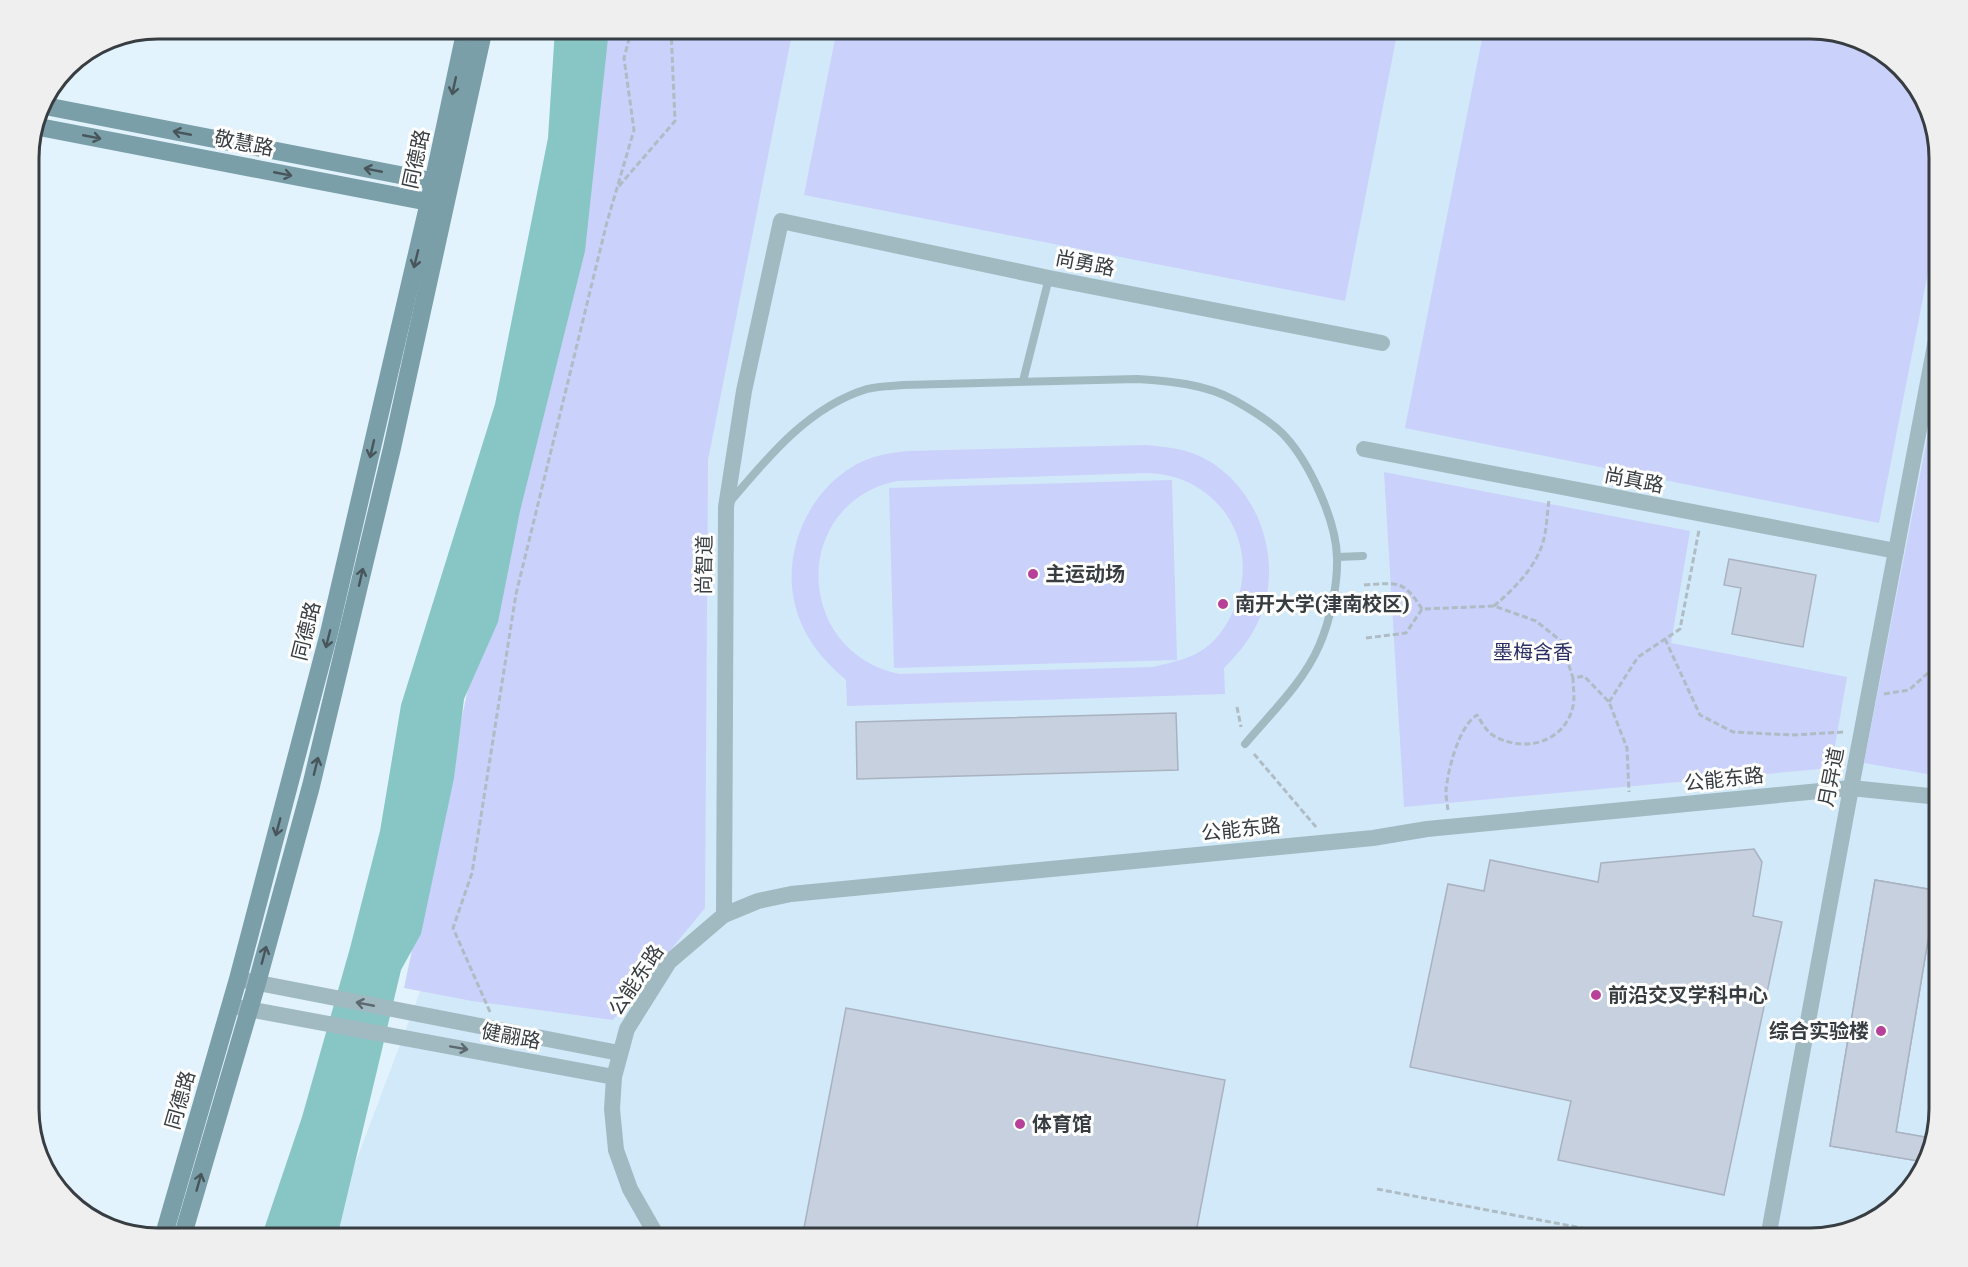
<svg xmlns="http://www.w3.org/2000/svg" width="1968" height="1267" viewBox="0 0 1968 1267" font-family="'Exo 2','Noto Sans SC',sans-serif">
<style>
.built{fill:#d2e9f9}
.green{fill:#cad1fb;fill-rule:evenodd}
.water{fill:#88c6c5}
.building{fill:#c7d0de;stroke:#a9b2c0;stroke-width:1.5}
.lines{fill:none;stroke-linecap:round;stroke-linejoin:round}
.path{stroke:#afbcc4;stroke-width:3;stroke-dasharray:6 3;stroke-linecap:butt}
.lane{stroke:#a1bac1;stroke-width:8}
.street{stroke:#a1bac1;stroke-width:16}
.secondary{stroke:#7a9fa9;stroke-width:18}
.oneway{stroke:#48565b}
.oneway2{stroke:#5c696e}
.poi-dot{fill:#b74199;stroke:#fff;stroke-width:2}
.labels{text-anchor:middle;stroke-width:6;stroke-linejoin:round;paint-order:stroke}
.street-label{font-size:20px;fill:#373d41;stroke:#fff}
.poi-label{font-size:20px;font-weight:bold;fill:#373d41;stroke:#fff;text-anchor:start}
.park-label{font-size:20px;fill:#2b2e64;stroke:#fff}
.rim{fill:none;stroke:#373d41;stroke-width:3}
</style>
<rect width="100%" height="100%" fill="#e3f3fd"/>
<!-- built -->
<polygon class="built" points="622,29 1810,29 1882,50 1922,94 1939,158 1939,1109 1918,1181 1874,1221 1810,1238 327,1238 421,989"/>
<!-- green -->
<g class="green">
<polygon points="609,29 793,29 708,460 705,908 613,1020 472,1001 404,988"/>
<polygon points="837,29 1398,29 1345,301 804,195"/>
<polygon points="1484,29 1810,29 1882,50 1922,94 1939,158 1939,216 1879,523 1405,428"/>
<polygon points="1939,377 1939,776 1864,763"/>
<path d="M 1147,445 C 1164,447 1181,448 1197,455 C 1259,482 1287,564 1257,624 C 1249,641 1237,655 1224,668 L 1225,694 L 847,706 L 846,680 C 825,662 807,642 798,615 C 779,561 804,496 852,467 C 869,456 888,453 908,451 ZM 1145,473 C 1214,473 1261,538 1236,604 C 1230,620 1219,639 1204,649 C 1188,660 1171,662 1153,667 L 899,674 C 793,651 791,503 897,481 Z"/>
<polygon points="1384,472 1690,531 1671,643 1847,677 1831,768 1404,807"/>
<polygon points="1172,480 1177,660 894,668 889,488"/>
</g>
<!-- water -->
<polygon class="water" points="555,29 609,29 585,251 520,511 498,622 464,699 454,778 421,934 401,970 337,1238 261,1238 302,1117 350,948 380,831 401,705 495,404 548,138"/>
<!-- building -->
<g class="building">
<polygon points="1729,559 1816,575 1803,647 1732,634 1741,588 1724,585"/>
<polygon points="1176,713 1178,770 857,779 856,722"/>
<polygon points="1754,849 1762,862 1753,916 1782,922 1724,1195 1558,1160 1571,1101 1410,1067 1448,884 1484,891 1490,860 1598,882 1601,863"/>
<polygon points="1875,880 1939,891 1939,930 1930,928 1896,1132 1931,1138 1924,1162 1830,1146"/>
<polygon points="1875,880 1939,891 1939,930 1930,928 1896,1132 1931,1138 1924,1162 1830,1146"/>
<polygon points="846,1008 1225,1080 1195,1238 858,1238 804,1228"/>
</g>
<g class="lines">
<!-- path -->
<g class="path">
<polyline points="619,186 675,121 671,28"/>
<path d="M 1364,585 C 1397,583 1403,579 1422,609"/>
<path d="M 1494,606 C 1513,590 1536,567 1543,542 C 1547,529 1547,513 1549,500"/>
<polyline points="1366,638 1406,633 1422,609 1494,606 1536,621 1561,641 1573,678 1584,676 1609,702 1627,748 1629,792"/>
<polyline points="1665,639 1700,715 1733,732 1792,735 1844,732"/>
<polyline points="1884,694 1909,690 1939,663"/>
<polyline points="1609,702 1638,657 1680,629 1699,530"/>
<polyline points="1237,707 1241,727"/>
<polyline points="1254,754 1316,827"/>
<path d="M 1448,810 C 1447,804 1446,797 1446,790 C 1448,769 1459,726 1477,715 C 1481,721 1485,729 1491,734 C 1521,754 1565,744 1573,706 C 1575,697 1573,687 1573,678"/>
<polyline points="490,1012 453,928 472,873 516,594 607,222 634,130 624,58 632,28"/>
<polyline points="1377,1189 1634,1238"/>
</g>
<!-- lane -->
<g class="lane">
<polyline points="1023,381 1049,278"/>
<path d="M 729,503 C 767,458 808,407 867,389 C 878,386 892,386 904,385 L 1137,379 C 1170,381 1205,384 1234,400 C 1250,409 1270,421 1283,434 C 1309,461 1336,520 1337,557 C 1338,585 1330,621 1319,646 C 1303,683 1271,713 1245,744"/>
<polyline points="1337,557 1363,556"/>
</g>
<!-- street -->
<g class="street">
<polyline points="1364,449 1896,551"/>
<polyline points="724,915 726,507 744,391 781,221 1049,278 1382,343"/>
<polyline points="238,979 619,1053"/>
<polyline points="237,1007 614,1077"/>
<polyline points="658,1238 630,1189 616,1150 612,1109 614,1077 627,1029 669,962 724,915 758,901 791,894 1373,838 1427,829 1851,788 1939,797"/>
<polyline points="1768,1238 1851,788 1939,324"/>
</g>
<!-- secondary -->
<g class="secondary">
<polyline points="40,105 446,184"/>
<polyline points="34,126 439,204"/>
<polyline points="163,1238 238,979 329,633 429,202 466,28"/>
<polyline points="182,1238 257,983 311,786 392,448 484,28"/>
</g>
</g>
<!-- one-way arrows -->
<defs><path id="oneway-shaft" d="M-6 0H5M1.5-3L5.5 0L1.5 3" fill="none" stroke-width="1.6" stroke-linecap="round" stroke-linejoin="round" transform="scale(1.5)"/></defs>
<g class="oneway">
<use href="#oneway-shaft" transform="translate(454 86) rotate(102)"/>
<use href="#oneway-shaft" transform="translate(182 133) rotate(-169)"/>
<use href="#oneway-shaft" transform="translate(92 137) rotate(11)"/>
<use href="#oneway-shaft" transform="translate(373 170) rotate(-169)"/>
<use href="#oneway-shaft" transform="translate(283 174) rotate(11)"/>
<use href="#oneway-shaft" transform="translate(416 259) rotate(104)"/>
<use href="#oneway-shaft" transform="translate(372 449) rotate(103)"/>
<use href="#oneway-shaft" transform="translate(361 577) rotate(-77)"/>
<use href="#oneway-shaft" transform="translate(328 639) rotate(104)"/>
<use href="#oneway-shaft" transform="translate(316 766) rotate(-76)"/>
<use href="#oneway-shaft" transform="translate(278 827) rotate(105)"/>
<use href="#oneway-shaft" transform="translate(264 955) rotate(-75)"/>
<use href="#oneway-shaft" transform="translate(199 1182) rotate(-74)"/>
</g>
<g class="oneway2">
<use href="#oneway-shaft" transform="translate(365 1004) rotate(-169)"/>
<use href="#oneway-shaft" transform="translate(459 1048) rotate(10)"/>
</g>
<!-- markers -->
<g class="poi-dot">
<circle cx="1033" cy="574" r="6"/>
<circle cx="1223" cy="604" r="6"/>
<circle cx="1596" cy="995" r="6"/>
<circle cx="1881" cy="1031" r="6"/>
<circle cx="1020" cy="1124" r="6"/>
</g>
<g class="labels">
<!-- street labels -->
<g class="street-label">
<text transform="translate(244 143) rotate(11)" y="7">敬慧路</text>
<text transform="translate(416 159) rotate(-78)" y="7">同德路</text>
<text transform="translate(1085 263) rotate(11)" y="7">尚勇路</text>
<text transform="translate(1634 480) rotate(11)" y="7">尚真路</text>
<text transform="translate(704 565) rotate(-89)" y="7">尚智道</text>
<text transform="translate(306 631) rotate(-76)" y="7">同德路</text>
<text transform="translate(1831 777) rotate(-79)" y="7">月异道</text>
<text transform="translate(1724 779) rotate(-6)" y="7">公能东路</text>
<text transform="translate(1241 829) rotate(-6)" y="7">公能东路</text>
<text transform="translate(636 980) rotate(-56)" y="7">公能东路</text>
<text transform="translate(511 1036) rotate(11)" y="7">健翮路</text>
<text transform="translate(180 1100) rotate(-74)" y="7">同德路</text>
</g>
<!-- poi labels -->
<g class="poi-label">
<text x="1045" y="581">主运动场</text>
<text x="1235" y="611">南开大学(津南校区)</text>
<text x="1608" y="1002">前沿交叉学科中心</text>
<text x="1869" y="1038" text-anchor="end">综合实验楼</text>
<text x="1032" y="1131">体育馆</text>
</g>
<!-- park labels -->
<g class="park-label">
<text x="1533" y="659">墨梅含香</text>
</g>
</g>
<!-- crop -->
<path d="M0 0H1968V1267H0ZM158 39H1810A119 119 0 0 1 1929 158V1109A119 119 0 0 1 1810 1228H158A119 119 0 0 1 39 1109V158A119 119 0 0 1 158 39Z" fill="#efeff0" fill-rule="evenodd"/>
<path class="rim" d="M158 39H1810A119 119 0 0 1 1929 158V1109A119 119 0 0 1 1810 1228H158A119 119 0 0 1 39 1109V158A119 119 0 0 1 158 39Z"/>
</svg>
